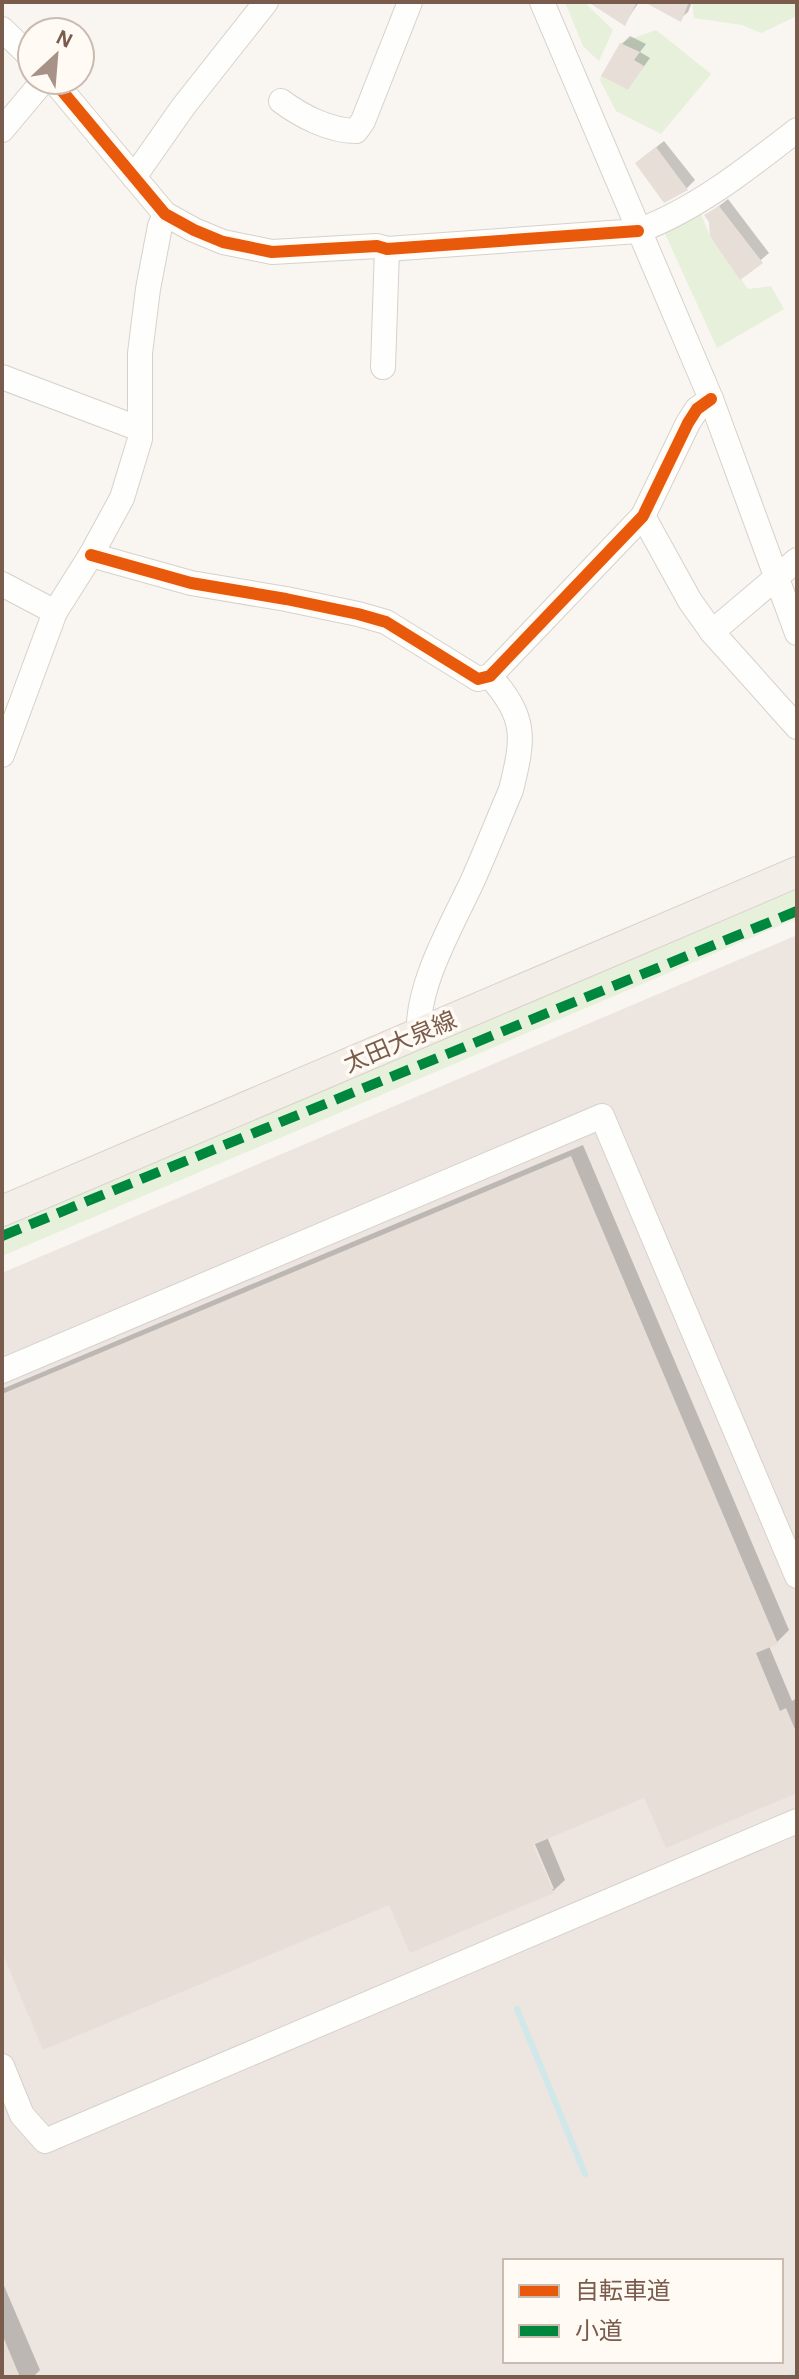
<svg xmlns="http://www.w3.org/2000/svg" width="799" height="2379" viewBox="0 0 799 2379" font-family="'Alegreya Sans','Noto Sans JP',sans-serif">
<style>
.industrial{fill:#ede5e0;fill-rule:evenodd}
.green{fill:#e7f0db}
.shadow{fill:#0003;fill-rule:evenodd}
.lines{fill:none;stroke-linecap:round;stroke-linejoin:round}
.stream{stroke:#d0e8ea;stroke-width:6}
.building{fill:#e6ded7}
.minor-casing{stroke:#d7d1cb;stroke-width:26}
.major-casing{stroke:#dad1cc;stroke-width:32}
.minor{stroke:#fefefd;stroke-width:24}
.major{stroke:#f3eee8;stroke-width:30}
.quiet{stroke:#00873e;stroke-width:10;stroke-dasharray:20 10;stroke-linecap:butt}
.cycleway-casing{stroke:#fffaf3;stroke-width:17}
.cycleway{stroke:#e8590c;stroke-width:12}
.labels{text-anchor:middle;stroke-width:7;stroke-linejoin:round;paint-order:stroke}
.street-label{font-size:24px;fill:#7a5c4d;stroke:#fffaf3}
</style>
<rect width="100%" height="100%" fill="#f9f5f0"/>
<!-- industrial -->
<path class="industrial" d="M 797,935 L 797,2377 L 2,2377 L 2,1273 ZM 505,2261 L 781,2261 L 781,2361 L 505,2361 Z"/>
<!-- green -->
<g class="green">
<polygon points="565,2 588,2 587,5 613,30 599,61 583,46"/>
<polygon points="692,2 797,2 797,16 761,33 742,25 694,18"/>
<polygon points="656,30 711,74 661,134 616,111 600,80 601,76 628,90 644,66 634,60 640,52 620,43"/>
<polygon points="699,209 710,236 748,289 771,286 784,309 717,348 663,229"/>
<polygon points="797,889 797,922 793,920 2,1256 2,1226"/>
</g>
<!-- shadow -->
<g class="shadow">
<polygon points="592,2 639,2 625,23"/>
<polygon points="648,2 692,2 688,12 680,19"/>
<polygon points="630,36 646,44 640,52 650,58 628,88 622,44"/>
<polygon points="664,141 695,180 687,188 664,200 645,156"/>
<polygon points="728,199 769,253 741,277 706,216"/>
<path d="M 583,1145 L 789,1630 L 777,1642 L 769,1646 L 792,1701 L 797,1698 L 797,1791 L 645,1795 L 547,1837 L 565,1880 L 553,1891 L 391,1902 L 2,1947 L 2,1389 ZM 531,1835 L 554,1889 L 550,1889 L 528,1836 Z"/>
<polygon points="2,2281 40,2370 33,2377 2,2377"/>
</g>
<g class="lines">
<!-- stream -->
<g class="stream">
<polyline points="517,2009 585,2174"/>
<polyline points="791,2377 797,2374"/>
</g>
</g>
<!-- building -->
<g class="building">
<polygon points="588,2 637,2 625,26"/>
<polygon points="644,2 689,2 681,22"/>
<polygon points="620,43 640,52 634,60 644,66 628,90 601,76"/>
<polygon points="656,147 688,190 664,203 635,163"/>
<polygon points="719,206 763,263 740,280 710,236 709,222 704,215"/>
<polygon points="571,1156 778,1644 756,1653 780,1711 786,1708 797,1734 797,1793 666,1848 644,1798 533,1845 554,1893 410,1953 389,1905 43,2050 2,1952 2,1394"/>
<polygon points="2,2334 20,2377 2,2377"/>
</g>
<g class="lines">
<!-- minor casing -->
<g class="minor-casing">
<g id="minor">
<polyline points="542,2 711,399 797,633"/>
<polyline points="2,29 32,58"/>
<path d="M 53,80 L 165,214 L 194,230 L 223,242 L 272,252 L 377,246 L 387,249 L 638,231 C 697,209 748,168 797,130"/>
<path d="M 281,101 C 301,116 330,131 356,131 L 363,121 L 410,2"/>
<polyline points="2,130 44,80"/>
<polyline points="134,177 183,107 266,2"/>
<polyline points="383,367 387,249"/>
<polyline points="2,377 140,429"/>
<polyline points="643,516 690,601 712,632 797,727"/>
<polyline points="91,555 191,583 286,599 358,614 386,622 478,679 490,676 643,516 688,423 697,409 711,399"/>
<polyline points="2,584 55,612"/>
<polyline points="712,632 797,560"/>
<polyline points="2,755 55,612 91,555 122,498 140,439 140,353 148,289 160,226 165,214"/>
<path d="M 419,1034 C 416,986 452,925 472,882 C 486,851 498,820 511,790 C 524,737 527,719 490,676"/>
<polyline points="2,1371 602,1116 797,1576"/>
<polyline points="2,2066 22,2115 45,2141 797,1821"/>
</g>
</g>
<!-- major casing -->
<g class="major-casing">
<polyline id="major" points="2,1211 797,872"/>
</g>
<!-- minor -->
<use href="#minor" class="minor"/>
<!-- major -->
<use href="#major" class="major"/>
<!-- quiet -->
<polyline class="quiet" points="2,1236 797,911"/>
<!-- cycleway casing -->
<g class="cycleway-casing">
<g id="cycleway">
<polyline points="53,80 165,214 194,230 223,242 272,252 377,246 387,249 638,231"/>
<polyline points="91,555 191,583 286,599 358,614 386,622 478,679 490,676 643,516 688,423 697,409 711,399"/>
</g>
</g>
<!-- cycleway -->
<use href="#cycleway" class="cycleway"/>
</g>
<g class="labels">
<!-- street labels -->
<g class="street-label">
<text transform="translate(400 1042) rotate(-23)" y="8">太田大泉線</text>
</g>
</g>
<!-- border -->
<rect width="799" height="2379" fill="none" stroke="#7a5c4d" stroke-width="8"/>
<!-- legend -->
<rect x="503" y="2259" width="280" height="104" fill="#fffaf3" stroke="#cabbb1" stroke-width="2"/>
<rect x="519" y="2285" width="40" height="12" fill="#e8590c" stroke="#cabbb1" stroke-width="2"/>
<text x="575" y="2299" font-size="24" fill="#7a5c4d">自転車道</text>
<rect x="519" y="2325" width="40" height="12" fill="#00873e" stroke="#cabbb1" stroke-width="2"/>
<text x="575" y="2339" font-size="24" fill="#7a5c4d">小道</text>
<!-- north arrow -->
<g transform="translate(56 56) rotate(26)"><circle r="38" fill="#fffaf3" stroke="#cabbb1" stroke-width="2"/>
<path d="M0-6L14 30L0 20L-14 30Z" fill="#a69286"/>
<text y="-12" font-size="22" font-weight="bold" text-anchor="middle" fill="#7a5c4d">N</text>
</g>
</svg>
